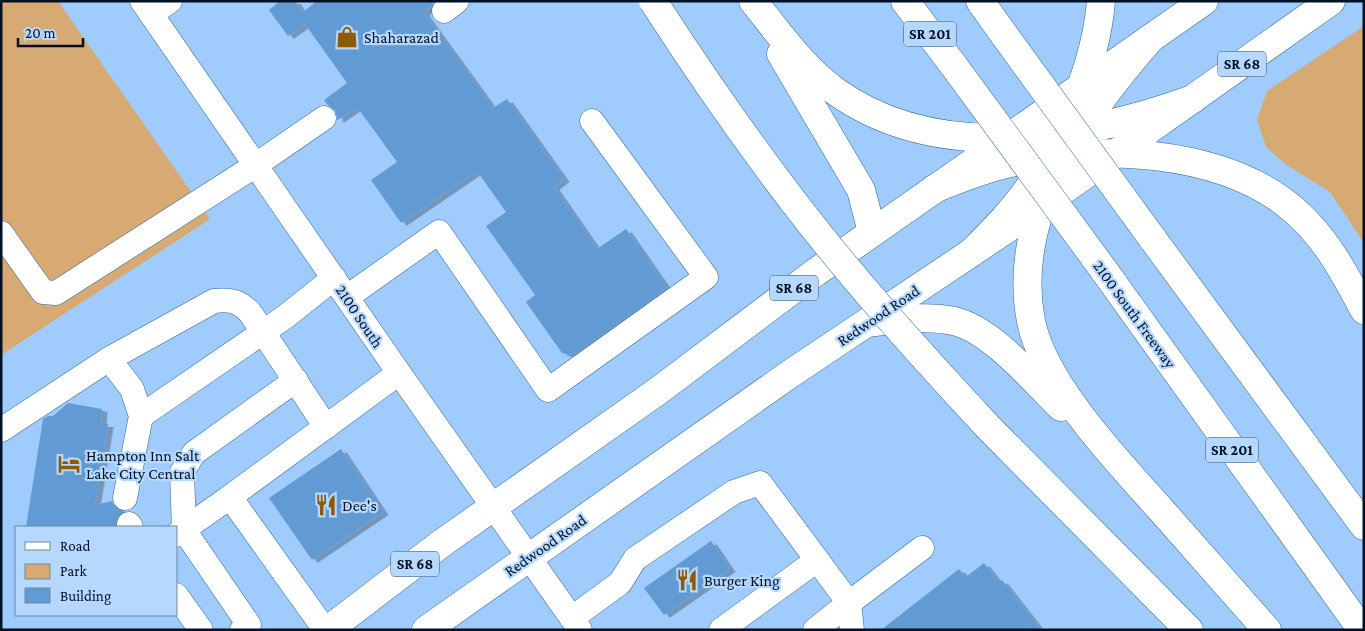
<svg xmlns="http://www.w3.org/2000/svg" width="1365" height="631" viewBox="0 0 1365 631" font-family="'Crimson Pro',serif">
<style>
.green{fill:#d8aa73}
.building{fill:#629ad4;filter:url(#shadow)}
.lines{fill:none;stroke-linecap:round;stroke-linejoin:round}
.minor-casing{stroke:#31679e;stroke-width:25}
.major-casing{stroke:#31679e;stroke-width:29}
.highway-casing{stroke:#31679e;stroke-width:29}
.minor{stroke:#fff;stroke-width:24}
.major{stroke:#fff;stroke-width:28}
.highway{stroke:#fff;stroke-width:28}
.highway-bridge-casing{stroke:#31679e;stroke-width:29;stroke-linecap:butt}
.highway-bridge{stroke:#fff;stroke-width:28}
.labels{text-anchor:middle;stroke-width:4.5;stroke-linejoin:round;paint-order:stroke}
.shield{fill:#b6d8fd;stroke:#374c66;stroke-width:1}
.shield-label{font-size:15px;font-weight:bold;fill:#001025}
.poi-label{font-size:16px;fill:#001025;stroke:#b6d8fd;text-anchor:start}
.street-label{font-size:16px;fill:#001025;stroke:#b6d8fd}
</style>
<defs>
<filter id="shadow"><feDropShadow dx="5.5" dy="3" stdDeviation="0" flood-color="#0004"/></filter>
</defs>
<rect width="100%" height="100%" fill="#9fccfd"/>
<!-- green -->
<g class="green">
<polygon points="1,1 58,1 210,219 1,355"/>
<polygon points="1364,26 1364,243 1330,192 1288,166 1266,147 1257,120 1267,91"/>
</g>
<!-- building -->
<g class="building">
<polygon points="280,1 295,1 303,12 317,1 435,1 424,13 493,108 507,99 564,179 554,187 597,249 626,229 667,288 573,355 562,353 526,302 535,295 486,226 506,212 477,171 401,223 371,180 397,162 357,107 338,120 335,110 328,105 324,100 347,83 305,24 288,36 269,10"/>
<polygon points="68,403 102,409 101,424 108,424 95,505 112,501 116,509 125,511 117,518 116,527 26,527 43,419 48,416 53,416"/>
<polygon points="341,449 383,512 312,560 269,498"/>
<polygon points="711,541 730,569 664,615 644,588"/>
<polygon points="984,563 999,582 1002,580 1041,630 881,630 959,569 966,577"/>
</g>
<g class="lines">
<!-- minor casing -->
<g class="minor-casing">
<g id="minor">
<polyline points="142,1 399,373 580,630"/>
<polyline points="444,11 457,1"/>
<polyline points="151,14 170,1"/>
<polyline points="1,233 43,292 56,293 256,165 324,118"/>
<polyline points="347,297 439,232 548,390 706,277 592,121"/>
<path d="M 109,359 L 214,301 C 230,299 240,301 251,314 L 326,427"/>
<polyline points="141,416 285,317 334,278"/>
<polyline points="1,430 109,359 132,389 141,416 125,498"/>
<polyline points="129,524 131,527"/>
<polyline points="176,535 230,497"/>
<polyline points="176,595 201,630"/>
<polyline points="572,618 620,583 635,559 734,492 760,483 849,603 815,630"/>
<polyline points="242,630 249,625 184,530 182,472 194,453 296,380"/>
<polyline points="325,630 230,497 399,373"/>
<polyline points="721,630 817,560"/>
<polyline points="852,630 849,603 922,548"/>
</g>
</g>
<!-- major casing -->
<g class="major-casing">
<g id="major">
<polyline points="328,630 442,543 658,391 816,272 1204,1"/>
<polyline points="426,630 790,374 1041,206 1331,1"/>
</g>
</g>
<!-- highway casing -->
<g class="highway-casing">
<g id="highway">
<path d="M 753,1 C 778,32 802,67 835,91 C 938,165 1082,139 1193,99"/>
<polyline points="905,1 954,66"/>
<polyline points="980,1 1005,36"/>
<path d="M 1150,39 C 1084,115 1010,213 1031,321 C 1043,384 1119,463 1162,511 C 1197,551 1232,590 1267,630"/>
<polyline points="781,54 861,190 872,232"/>
<path d="M 934,189 C 956,180 979,171 1002,165 C 1091,143 1224,148 1295,211 C 1326,238 1345,274 1364,310"/>
<polyline points="1152,238 1364,526"/>
<path d="M 972,252 C 992,232 1012,212 1028,189 C 1064,138 1096,64 1101,1"/>
<polyline points="1103,269 1362,630"/>
<path d="M 867,323 C 895,320 926,315 954,321 C 992,330 1033,380 1061,407"/>
<polyline points="989,428 1189,630"/>
</g>
</g>
<!-- minor -->
<use href="#minor" class="minor"/>
<!-- major -->
<use href="#major" class="major"/>
<!-- highway -->
<use href="#highway" class="highway"/>
<!-- highway-bridge casing -->
<g class="highway-bridge-casing">
<g id="highway-bridge">
<path d="M 653,1 C 698,71 746,140 796,205 C 856,283 922,356 989,428"/>
<polyline points="1005,36 1152,238"/>
<polyline points="954,66 1103,269"/>
</g>
</g>
<!-- highway-bridge -->
<use href="#highway-bridge" class="highway-bridge"/>
</g>
<!-- icons -->
<defs>
<g id="shop-bare" transform="scale(1.725)"><path d="M-5-2.5h2.3a2.7 3.5 0 0 1 5.4 0H5L5.5 6h-11ZM-1.5-2.5h3a1.5 2.3 0 0 0-3 0Z" fill="#8d5a06" stroke="#b6d8fd" stroke-width="2.5" paint-order="stroke"/></g>
<g id="hotel-bare" transform="scale(1.725)"><path d="M-6-4.5h1.5V1H6V5H4.5V3h-9V5H-6ZM-4 0a1.8 1.8 0 1 1 3.6 0ZM.5 0V-2.5h3Q6-2.5 6 0Z" fill="#8d5a06" stroke="#b6d8fd" stroke-width="2.5" paint-order="stroke"/></g>
<g id="restaurant-bare" transform="scale(1.725)"><path d="M-5-6h1v4h1v-4h1v4h1v-4h1v5L-1.5 .5V6h-2V.5L-5-1ZM5-6V6H3V1.5H1.5Q1.5-4 5-6Z" fill="#8d5a06" stroke="#b6d8fd" stroke-width="2.5" paint-order="stroke"/></g>
</defs>
<g fill-rule="evenodd">
<use href="#shop-bare" x="347" y="37"/>
<use href="#hotel-bare" x="69" y="464"/>
<use href="#restaurant-bare" x="326" y="505"/>
<use href="#restaurant-bare" x="687" y="580"/>
</g>
<g class="labels">
<!-- shield labels -->
<g class="shield">
<rect x="904" y="21.5" width="52" height="25" rx="4"/>
<rect x="1218" y="51.5" width="48" height="25" rx="4"/>
<rect x="770" y="275.5" width="48" height="25" rx="4"/>
<rect x="1206" y="437.5" width="52" height="25" rx="4"/>
<rect x="391" y="551.5" width="48" height="25" rx="4"/>
</g>
<g class="shield-label">
<text x="930" y="39">SR 201</text>
<text x="1242" y="69">SR 68</text>
<text x="794" y="293">SR 68</text>
<text x="1232" y="455">SR 201</text>
<text x="415" y="569">SR 68</text>
</g>
<!-- poi labels -->
<g class="poi-label">
<text x="364" y="43">Shaharazad</text>
<text x="86" y="461">Hampton Inn Salt<tspan x="86" dy="18">Lake City Central</tspan></text>
<text x="342" y="511">Dee's</text>
<text x="704" y="586">Burger King</text>
</g>
<!-- street labels -->
<g class="street-label">
<text transform="translate(1135 314) rotate(54)" y="6">2100 South Freeway</text>
<text transform="translate(878 315) rotate(-34)" y="6">Redwood Road</text>
<text transform="translate(360 316) rotate(56)" y="6">2100 South</text>
<text transform="translate(545 545) rotate(-35)" y="6">Redwood Road</text>
</g>
</g>
<!-- border -->
<rect width="1365" height="631" fill="none" stroke="#001025" stroke-width="5"/>
<!-- legend -->
<rect x="15" y="526" width="162" height="90" fill="#b6d8fd" stroke="#6d88a7"/>
<rect x="25" y="542" width="25" height="8" fill="#ffffff" stroke="#6d88a7"/>
<text x="60" y="551" font-size="15" fill="#001025">Road</text>
<rect x="25" y="564" width="25" height="15" fill="#d8aa73" stroke="#6d88a7"/>
<text x="60" y="576" font-size="15" fill="#001025">Park</text>
<rect x="25" y="588" width="25" height="15" fill="#629ad4" stroke="#6d88a7"/>
<text x="60" y="601" font-size="15" fill="#001025">Building</text>
<!-- scale -->
<path d="M18 38v8h65v-8" fill="none" stroke="#001025" stroke-width="2.5"/>
<text x="25" y="38" font-size="15" fill="#001025" stroke="#b6d8fd" stroke-width="4" paint-order="stroke">20 m</text>
</svg>
